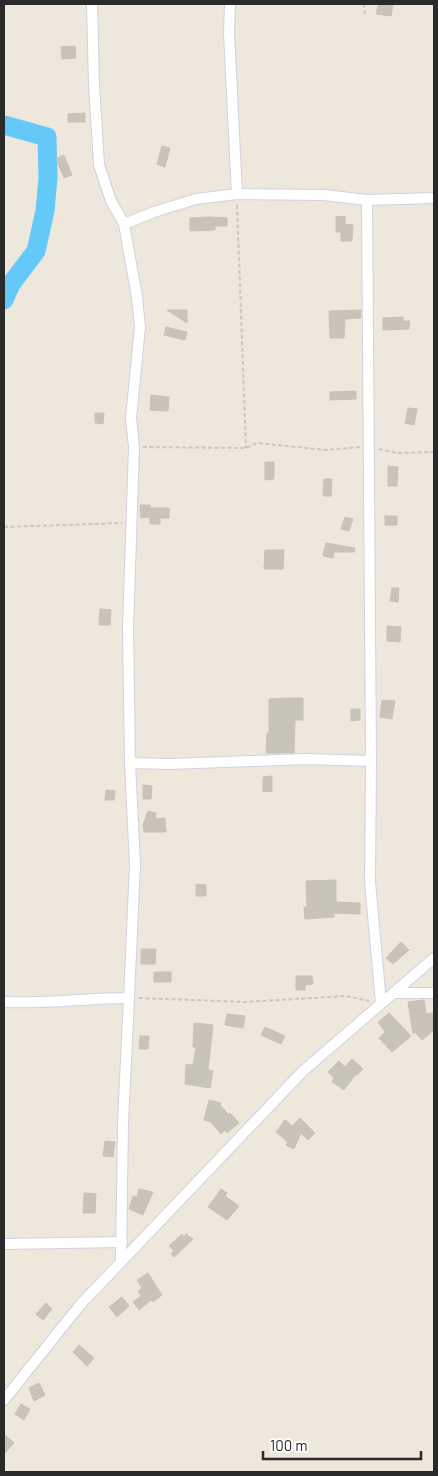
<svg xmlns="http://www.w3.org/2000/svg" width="438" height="1476" viewBox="0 0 438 1476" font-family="Barlow,sans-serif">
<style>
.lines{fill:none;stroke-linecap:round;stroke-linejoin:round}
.river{stroke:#64c8f9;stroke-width:19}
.building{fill:#c9c4ba;stroke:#c9c3b4}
.minor-casing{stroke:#d0d2e4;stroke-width:12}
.path{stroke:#c8c8c8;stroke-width:2;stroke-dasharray:4 2.5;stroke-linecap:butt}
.minor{stroke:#fff;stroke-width:10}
</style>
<rect width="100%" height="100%" fill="#eee7db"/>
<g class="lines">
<!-- river -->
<polyline class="river" points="4,125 47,137 48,178 45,211 36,251 11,284 4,300"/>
</g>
<!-- building -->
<g class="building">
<polygon points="388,4 393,4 391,16 376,14 378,6"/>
<polygon points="75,46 76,58 62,59 61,47"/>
<polygon points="85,113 85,122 68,122 68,114"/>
<polygon points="162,146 170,148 165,167 157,164"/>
<polygon points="64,155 72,175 64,178 56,159"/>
<polygon points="345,216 345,224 353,225 352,241 341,241 341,232 336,232 336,217"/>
<polygon points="209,217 227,218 227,226 215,226 215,230 190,231 190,218"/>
<polygon points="167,310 187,310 187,323"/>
<polygon points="361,310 361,318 345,319 344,338 330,338 329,311"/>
<polygon points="403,317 403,321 410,321 409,329 383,330 383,318"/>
<polygon points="166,327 187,332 185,340 164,335"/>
<polygon points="356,391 356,399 330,400 330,392"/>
<polygon points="151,395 169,397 168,411 150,410"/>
<polygon points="408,408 417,409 414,425 405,423"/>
<polygon points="95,413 104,413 103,424 95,423"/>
<polygon points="265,462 274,462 274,479 265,480"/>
<polygon points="388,466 398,467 397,486 388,486"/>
<polygon points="324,479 332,479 331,496 323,496"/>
<polygon points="140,505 150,505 150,508 169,508 169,518 160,518 160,524 150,524 150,517 141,518"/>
<rect x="385" y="516" width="12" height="9"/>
<polygon points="345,517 353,519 349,531 341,529"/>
<polygon points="326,543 355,548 354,552 334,552 333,558 323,556"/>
<polygon points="265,550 284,550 283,569 264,569"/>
<polygon points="392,588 399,588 398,602 390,601"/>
<polygon points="100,609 111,610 110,625 99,625"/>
<polygon points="387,626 401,627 400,642 387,641"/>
<polygon points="288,698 303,698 303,720 295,720 294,753 266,753 267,733 269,733 269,699"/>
<polygon points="382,700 395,701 392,719 380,717"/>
<polygon points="351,709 360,709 360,720 351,721"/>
<polygon points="272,776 272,791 263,792 263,777"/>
<polygon points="143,785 152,786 151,799 143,799"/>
<polygon points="106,790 115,791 114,800 105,800"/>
<polygon points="148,811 156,813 155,819 165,818 166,832 144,832 143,825"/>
<polygon points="336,880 336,902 360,903 360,914 334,913 334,917 305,919 304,907 307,907 306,881"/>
<polygon points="196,884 206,885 206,896 196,896"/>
<polygon points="401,942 409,950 393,964 386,958"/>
<polygon points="141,949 156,949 155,964 141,964"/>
<rect x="154" y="972" width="17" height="10"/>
<polygon points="296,976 312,976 313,984 305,985 305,990 296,990"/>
<polygon points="424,1000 426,1014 433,1013 434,1030 422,1040 415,1032 413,1034 408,1002"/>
<polygon points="389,1013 411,1036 392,1052 379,1038 385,1032 378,1022"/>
<polygon points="227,1014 245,1016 243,1028 225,1025"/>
<polygon points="194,1023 213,1025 208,1070 213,1071 210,1088 185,1084 186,1064 193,1065 196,1047 193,1047"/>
<polygon points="265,1027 285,1036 281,1044 261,1035"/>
<polygon points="140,1036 149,1036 148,1049 139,1049"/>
<polygon points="352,1059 363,1069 357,1075 356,1074 344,1090 332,1082 334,1078 328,1072 339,1061 345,1067"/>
<polygon points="209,1100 221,1103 220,1105 229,1115 230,1113 239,1123 227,1133 225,1130 221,1134 211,1122 204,1120"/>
<polygon points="300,1118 315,1133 308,1140 301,1133 294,1149 286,1145 288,1142 276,1132 285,1120 292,1126"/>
<polygon points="105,1141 115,1142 113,1157 103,1156"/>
<polygon points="139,1189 153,1192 143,1215 129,1209 133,1196 137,1197"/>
<polygon points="221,1189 227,1193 225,1196 239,1206 227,1220 208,1207"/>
<polygon points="84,1193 96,1194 95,1213 83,1213"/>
<polygon points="182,1234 184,1237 186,1234 193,1239 174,1257 171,1254 174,1251 169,1246"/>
<polygon points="148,1273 162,1295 153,1302 151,1300 139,1310 133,1302 141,1296 138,1291 142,1288 137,1280"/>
<polygon points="122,1297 129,1306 117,1317 109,1307"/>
<polygon points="46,1303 52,1309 43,1320 36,1314"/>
<polygon points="79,1345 94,1358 87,1366 73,1352"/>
<polygon points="39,1383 45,1395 34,1401 29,1388"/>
<polygon points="21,1404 30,1409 24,1420 15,1414"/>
<polygon points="4,1434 14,1443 4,1454"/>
</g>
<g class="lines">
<!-- minor casing -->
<g class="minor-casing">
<g id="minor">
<polyline points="92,4 94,84 99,165 111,201 124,224"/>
<polyline points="230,4 229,33 237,194"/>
<polyline points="367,200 371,761 370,882 381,1003"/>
<polyline points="130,763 170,764 305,759 371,761"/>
<polyline points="394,993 434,993"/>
<polyline points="129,998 135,865 130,763 128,628 134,447 131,418 140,327 137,297 124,224 154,212 196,199 237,194 324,195 367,200 434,198"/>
<path d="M 4,1002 C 46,1004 87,998 129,998 L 123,1122 L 121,1262"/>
<polyline points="4,1244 122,1242"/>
<polyline points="4,1400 80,1305 303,1071 434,958"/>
</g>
</g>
<!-- path -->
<g class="path">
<polyline points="364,4 365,17"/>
<polyline points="237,205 246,448"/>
<polyline points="143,447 246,448 257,443 326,450 360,447"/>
<polyline points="379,449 397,453 434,452"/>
<polyline points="4,527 122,523"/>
<polyline points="139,998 245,1002 346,996 369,1001"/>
</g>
<!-- minor -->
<use href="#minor" class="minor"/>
</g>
<!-- border -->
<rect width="438" height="1476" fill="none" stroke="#2a2a2a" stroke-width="10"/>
<!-- scale -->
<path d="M263 1451v8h158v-8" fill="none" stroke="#2a2a2a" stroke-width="2.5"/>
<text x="270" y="1451" font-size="15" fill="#2a2a2a" stroke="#ffffff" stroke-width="4" paint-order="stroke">100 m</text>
</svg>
